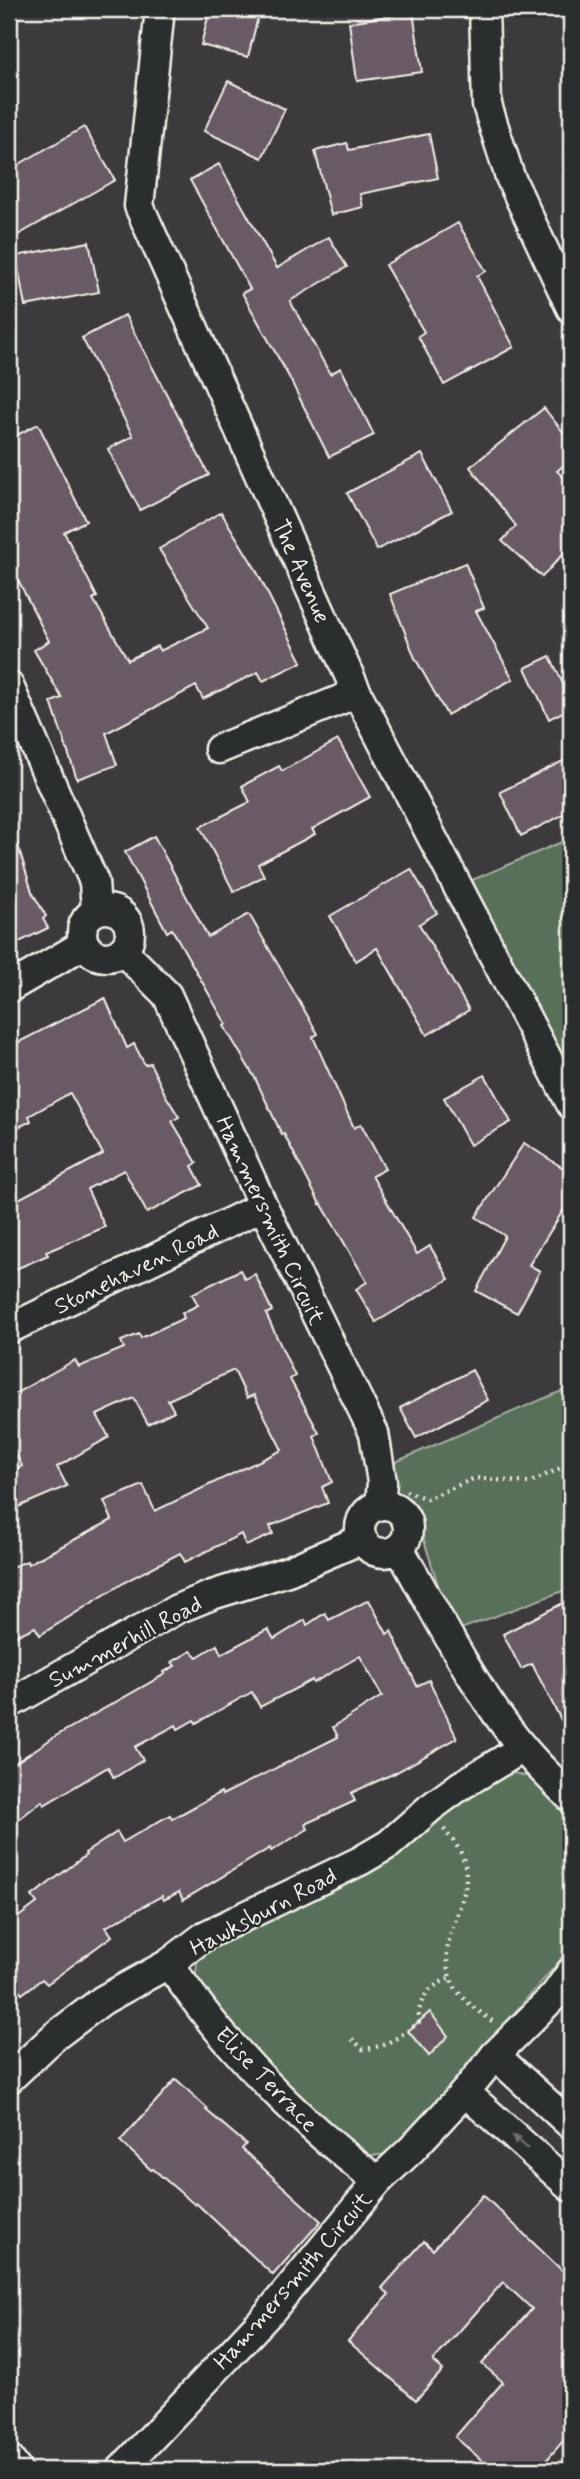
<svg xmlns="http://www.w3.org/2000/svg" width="580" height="2479" viewBox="0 0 580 2479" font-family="Mynerve,sans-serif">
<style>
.green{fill:#596f5a;stroke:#a6b0a1;stroke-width:2}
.building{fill:#695a65;stroke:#f4f1e8;stroke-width:2}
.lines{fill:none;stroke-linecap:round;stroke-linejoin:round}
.minor-casing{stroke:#f4f1e8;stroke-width:33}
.path{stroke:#f4f1e8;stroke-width:4.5;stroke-dasharray:2 5;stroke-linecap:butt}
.minor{stroke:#2a2d2e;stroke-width:28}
.oneway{fill:#71726f}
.labels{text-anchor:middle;stroke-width:5;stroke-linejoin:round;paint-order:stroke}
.street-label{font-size:23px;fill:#f4f1e8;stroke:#2a2d2e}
</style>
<rect width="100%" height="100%" fill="#3d3a3e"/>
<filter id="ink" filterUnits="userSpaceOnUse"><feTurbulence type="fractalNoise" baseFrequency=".0143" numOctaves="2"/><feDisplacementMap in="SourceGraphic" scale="14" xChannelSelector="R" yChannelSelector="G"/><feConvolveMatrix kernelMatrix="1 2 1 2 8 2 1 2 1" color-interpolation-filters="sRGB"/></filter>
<g filter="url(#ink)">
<!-- green -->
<g class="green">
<polygon points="571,838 571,1104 465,883"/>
<polygon points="571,1387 571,1588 453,1632 421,1531 381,1468"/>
<polygon points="514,1773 533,1778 564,1810 571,1827 571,1942 558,1963 396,2148 382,2155 365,2155 291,2096 195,1981 197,1963 206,1945 489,1779"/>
</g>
<!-- building -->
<g class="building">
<polygon points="210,9 260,9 248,57 201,45"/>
<polygon points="413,12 422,72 357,81 349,22"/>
<polygon points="228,81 285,109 262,158 204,131"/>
<polygon points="84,127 115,180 9,240 9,170"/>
<polygon points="429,134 438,178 360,194 363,207 331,215 315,151 347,143 349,150"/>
<polygon points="219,164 277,268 329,237 347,267 290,301 330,374 341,368 374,435 329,457 288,375 242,293 250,289 190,180"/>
<polygon points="458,223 486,271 477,276 514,347 444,385 418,336 424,332 385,265"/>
<polygon points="89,242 99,292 25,306 16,256"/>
<polygon points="125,315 209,475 140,510 108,449 133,436 82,338"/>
<polygon points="544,408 571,442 571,459 557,471 571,484 571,545 542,577 502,541 516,526 470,467"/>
<polygon points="38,424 86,521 64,532 97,597 93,599 128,660 157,646 160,651 208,628 159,549 221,512 255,568 302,662 263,681 258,672 203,699 196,686 106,733 117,765 77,779 51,702 62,698 34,650 49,641 9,562 9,439"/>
<polygon points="422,454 452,511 377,550 347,493"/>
<polygon points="465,563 484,608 476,611 513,679 447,715 415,658 390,594"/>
<polygon points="550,656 571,701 571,708 549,719 525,668"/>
<polygon points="338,740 370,797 312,829 315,834 258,864 264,876 234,892 200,827 250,802 242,786 279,766 282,771"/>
<polygon points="571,757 571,811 521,836 500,792"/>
<polygon points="14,832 32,892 46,916 43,919 48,928 9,947 9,833"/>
<polygon points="154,836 208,937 249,914 318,1034 313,1037 354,1128 361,1124 385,1169 372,1176 417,1254 430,1246 449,1279 376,1322 356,1289 367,1282 321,1203 320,1204 284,1134 282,1135 255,1078 224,1026 226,1024 172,929 167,932 125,852"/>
<polygon points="411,869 437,913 419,924 469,1010 427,1035 377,948 356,961 330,916"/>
<polygon points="105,998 127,1048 134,1044 145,1065 150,1063 166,1096 179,1117 172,1121 197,1163 192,1166 202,1185 147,1213 124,1170 87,1189 105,1227 46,1252 48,1255 9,1272 9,1204 103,1154 70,1093 29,1116 31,1121 9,1132 9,1047"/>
<polygon points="485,1075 511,1122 470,1145 444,1098"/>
<polygon points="524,1143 571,1173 571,1198 529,1265 540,1271 517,1313 476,1291 505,1236 476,1217"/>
<polygon points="240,1270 245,1279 255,1274 272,1311 266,1314 295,1376 290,1379 319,1433 314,1436 332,1482 322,1487 328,1503 270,1526 273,1534 246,1546 241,1534 185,1562 180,1553 130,1579 40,1635 35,1627 9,1639 9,1568 27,1561 28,1564 112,1520 104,1501 143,1485 155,1511 282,1450 254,1395 247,1398 234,1370 168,1400 174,1411 148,1424 134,1398 97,1415 109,1437 57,1467 67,1486 9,1511 9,1473 22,1466 9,1438 9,1397 75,1360 79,1367 124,1348 121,1341 139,1334 141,1338 184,1318 182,1313 198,1305 192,1294"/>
<polygon points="472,1370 488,1400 416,1438 400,1408"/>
<polygon points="571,1599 571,1739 532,1664 521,1669 503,1634"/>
<polygon points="369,1600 387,1634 391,1631 417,1686 429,1680 457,1738 395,1773 351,1793 355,1801 305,1824 308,1829 271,1851 270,1848 183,1900 179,1892 164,1900 162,1896 106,1927 112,1936 47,1984 42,1979 22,1994 9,1977 9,1924 37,1903 32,1896 86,1855 85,1853 117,1832 123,1842 170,1815 172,1819 221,1792 222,1795 338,1737 333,1727 382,1696 360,1656 313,1683 312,1680 260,1707 252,1692 196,1723 194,1720 178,1729 176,1725 135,1747 143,1760 114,1778 108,1767 44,1805 42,1801 9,1827 9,1767 54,1737 165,1674 164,1672 175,1666 172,1662 191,1651 197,1657 217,1645 221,1654 268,1629 274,1639 305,1620 307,1625 325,1613 329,1620"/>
<polygon points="430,2012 448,2036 429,2056 408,2031"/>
<polygon points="176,2079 208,2109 206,2110 246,2144 242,2149 321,2221 273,2275 196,2203 195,2205 153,2169 151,2170 120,2141"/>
<polygon points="483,2195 571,2279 571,2432 538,2470 493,2470 455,2437 503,2382 482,2364 532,2309 503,2282 433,2361 443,2370 416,2400 348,2341 389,2294 382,2288 424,2241 433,2250"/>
</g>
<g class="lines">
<!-- minor casing -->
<g class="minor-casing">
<g id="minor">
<polyline points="160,9 139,206 357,693 571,1104"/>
<polyline points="484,9 487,105 510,177 571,308"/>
<polyline points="9,686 94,882 96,910"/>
<polyline points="219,749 357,693"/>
<circle cx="106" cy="933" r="24"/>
<polyline points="123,951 167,995 263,1206 374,1433 382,1482 380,1505"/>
<polyline points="9,988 84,944"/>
<polyline points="9,1329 263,1206"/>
<circle cx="384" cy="1529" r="24"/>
<path d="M 399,1548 C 437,1614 474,1690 523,1748 C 538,1766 555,1782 571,1798"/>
<polyline points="9,1704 177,1609 212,1595 288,1571 362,1539"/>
<path d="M 168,1964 C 188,1989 206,2017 228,2041 C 273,2093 323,2140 378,2181"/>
<polyline points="495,2055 571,2125"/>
<polyline points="9,2079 55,2036 103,2000 168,1964 206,1935 360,1861 389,1844 430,1808 460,1786 523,1748"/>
<polyline points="465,2092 571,2187"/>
<polyline points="9,2459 17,2470"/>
<polyline points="121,2470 269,2313 378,2181 412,2149 465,2092 495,2055 555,1995 571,1972"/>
</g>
</g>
<!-- path -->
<g class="path">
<polyline points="406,1491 427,1499 475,1478 529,1483 571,1463"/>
<path d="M 444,1829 C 451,1839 461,1849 464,1861 C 475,1902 436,1934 450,1977 C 456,1997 479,2011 495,2023"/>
<path d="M 352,2039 L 363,2049 C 384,2048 403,2035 419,2022 C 417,1999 430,1986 450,1978"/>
</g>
<!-- minor -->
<use href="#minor" class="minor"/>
</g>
<!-- one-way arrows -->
<defs><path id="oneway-solid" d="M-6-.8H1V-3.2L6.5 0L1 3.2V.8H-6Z" transform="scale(1.75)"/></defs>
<use class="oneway" href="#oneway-solid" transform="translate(520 2142) rotate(-138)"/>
</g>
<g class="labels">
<!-- street labels -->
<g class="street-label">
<text transform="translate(302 571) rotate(66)" y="8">The Avenue</text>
<text transform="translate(271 1220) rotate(65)" y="8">Hammersmith Circuit</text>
<text transform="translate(136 1268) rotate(-26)" y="8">Stonehaven Road</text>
<text transform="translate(125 1641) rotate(-28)" y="8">Summerhill Road</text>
<text transform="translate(263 1911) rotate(-28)" y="8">Hawksburn Road</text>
<text transform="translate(267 2079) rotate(46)" y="8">Elise Terrace</text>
<text transform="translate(292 2280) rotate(-49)" y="8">Hammersmith Circuit</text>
</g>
</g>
<!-- margin -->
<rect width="580" height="2479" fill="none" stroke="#2a2d2e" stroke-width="35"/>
<rect x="18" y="18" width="545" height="2444" fill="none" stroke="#f4f1e8" stroke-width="2.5" filter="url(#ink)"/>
</svg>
